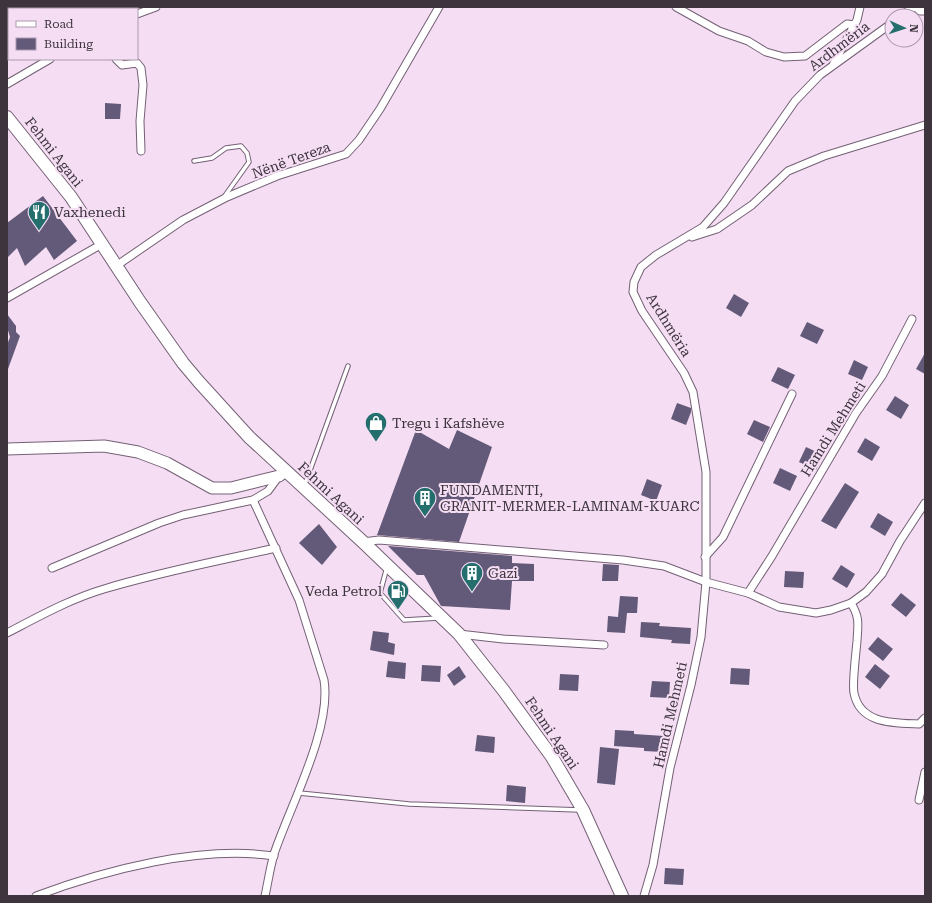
<svg xmlns="http://www.w3.org/2000/svg" width="932" height="903" viewBox="0 0 932 903" font-family="'Roboto Serif',serif">
<style>
.building{fill:#635978}
.lines{fill:none;stroke-linecap:round;stroke-linejoin:round}
.lane-casing{stroke:#746074;stroke-width:5.5}
.street-casing{stroke:#746074;stroke-width:9}
.secondary-casing{stroke:#746074;stroke-width:13}
.primary-casing{stroke:#746074;stroke-width:14}
.lane{stroke:#fff;stroke-width:3.5}
.street{stroke:#fff;stroke-width:7}
.secondary{stroke:#fff;stroke-width:11}
.primary{stroke:#fff;stroke-width:12}
.labels{text-anchor:middle;stroke-width:4;stroke-linejoin:round;paint-order:stroke}
.street-label{font-size:14px;fill:#3d343d;stroke:#f5def4}
.poi-label{font-size:14px;fill:#3d343d;stroke:#f5def4;text-anchor:start}
</style>
<rect width="100%" height="100%" fill="#f5def4"/>
<!-- building -->
<g class="building">
<polygon points="105,103 121,104 120,119 105,119"/>
<polygon points="43,196 77,241 54,260 46,247 25,266 17,248 7,258 7,223"/>
<polygon points="734,294 749,303 741,317 726,308"/>
<polygon points="7,314 16,326 16,332 20,336 8,369 7,345 10,337 7,327"/>
<polygon points="807,322 824,330 817,344 800,336"/>
<polygon points="925,353 925,374 916,369"/>
<polygon points="854,360 868,367 862,380 848,374"/>
<polygon points="778,367 795,375 788,389 771,381"/>
<polygon points="895,396 909,405 901,419 886,410"/>
<polygon points="677,403 691,408 691,412 686,425 671,419"/>
<polygon points="754,420 770,427 763,442 747,434"/>
<polygon points="416,430 449,449 457,430 492,447 459,542 377,535"/>
<polygon points="865,438 880,447 872,461 857,452"/>
<polygon points="806,447 823,455 816,470 799,462"/>
<polygon points="780,468 797,476 790,491 773,483"/>
<polygon points="647,479 662,485 656,501 641,495"/>
<polygon points="845,483 859,492 836,529 821,521"/>
<polygon points="878,513 893,522 885,536 870,527"/>
<polygon points="319,524 337,547 322,565 299,543"/>
<polygon points="388,546 512,556 512,563 534,564 534,581 512,581 510,610 441,606 424,575 417,575"/>
<polygon points="603,564 619,565 618,581 602,581"/>
<polygon points="841,565 855,574 847,588 832,579"/>
<polygon points="785,571 804,572 803,588 784,587"/>
<polygon points="901,593 916,605 906,617 891,605"/>
<polygon points="620,596 638,597 637,613 627,613 625,633 607,632 608,616 618,617"/>
<polygon points="641,622 660,623 659,626 691,628 690,644 671,643 672,640 640,637"/>
<polygon points="373,631 389,633 388,642 395,644 394,655 370,650"/>
<polygon points="878,637 893,649 883,661 868,649"/>
<polygon points="388,661 406,663 405,679 386,677"/>
<polygon points="875,664 890,676 880,689 865,677"/>
<polygon points="422,665 441,666 440,682 421,681"/>
<polygon points="459,666 466,677 454,686 447,675"/>
<polygon points="731,668 750,669 749,685 730,684"/>
<polygon points="560,674 579,675 578,691 559,690"/>
<polygon points="652,681 670,682 669,698 650,697"/>
<polygon points="615,730 634,731 634,734 664,736 663,752 644,751 644,748 614,746"/>
<polygon points="477,735 495,737 494,753 475,751"/>
<polygon points="600,747 619,749 615,785 597,783"/>
<polygon points="507,785 526,787 525,803 506,801"/>
<polygon points="665,868 684,869 683,885 664,884"/>
</g>
<g class="lines">
<!-- lane casing -->
<g class="lane-casing">
<g id="lane">
<polyline points="194,161 212,158 226,148 241,146 247,153 249,162 224,197"/>
<polyline points="305,484 348,366"/>
<polyline points="387,567 380,593 404,620 439,618"/>
<polyline points="299,793 409,804 580,810"/>
</g>
</g>
<!-- street casing -->
<g class="street-casing">
<g id="street">
<polyline points="676,7 719,31 748,41 766,52 784,57 805,56 847,24 855,25"/>
<polyline points="916,7 920,11 925,11"/>
<polyline points="60,9 61,7"/>
<polyline points="86,9 86,7"/>
<polyline points="137,14 156,7"/>
<polyline points="901,16 914,7"/>
<polyline points="116,59 122,65 137,63 141,68 143,85 140,121 141,151"/>
<polyline points="834,63 857,20 860,7"/>
<polyline points="7,84 50,59"/>
<polyline points="692,237 717,229 752,205 788,171 824,156 925,125"/>
<polyline points="116,266 183,220 227,197 277,176 346,154 359,140 380,109 439,7"/>
<polyline points="7,298 102,244"/>
<path d="M 253,500 L 299,600 L 324,680 C 332,729 290,806 274,854 C 270,868 268,882 265,896"/>
<polyline points="363,542 379,540 623,560 664,566 706,582 748,593 779,607 816,613 831,610 851,603 866,592 882,574 900,541 925,503"/>
<polyline points="705,557 723,537 792,394"/>
<polyline points="52,568 159,523 183,515 253,500 268,491 279,476"/>
<polyline points="748,593 772,556 856,413 882,376 912,319"/>
<path d="M 851,603 C 860,618 858,624 857,641 C 856,653 852,684 854,693 C 860,724 893,723 919,724 L 925,718"/>
<path d="M 7,633 C 38,617 70,599 104,589 C 160,572 218,561 276,548"/>
<polyline points="459,634 503,639 604,645"/>
<polyline points="919,800 925,772"/>
<path d="M 36,896 C 105,870 200,845 274,856"/>
<polyline points="644,896 653,865 670,768 691,685 701,637 706,582 706,472 693,392 684,373 642,311 633,292 634,282 641,267 656,255 703,227 724,203 795,101 820,75 892,23"/>
</g>
</g>
<!-- secondary casing -->
<g class="secondary-casing">
<polyline id="secondary" points="7,449 104,446 138,452 167,463 212,488 231,488 279,476 285,471"/>
</g>
<!-- primary casing -->
<g class="primary-casing">
<polyline id="primary" points="7,117 71,197 140,302 183,363 199,382 249,437 363,542 459,634 504,691 552,757 583,810 622,896"/>
</g>
<!-- lane -->
<use href="#lane" class="lane"/>
<!-- street -->
<use href="#street" class="street"/>
<!-- secondary -->
<use href="#secondary" class="secondary"/>
<!-- primary -->
<use href="#primary" class="primary"/>
</g>
<!-- icons -->
<defs>
<g id="restaurant-pin" transform="scale(1.15)"><path d="M0 17L-7.5 6A9.5 9.5 0 1 1 7.5 6Z" fill="#246f6e" stroke="#f5def4"/><path d="M-5-6h1v4h1v-4h1v4h1v-4h1v5L-1.5 .5V6h-2V.5L-5-1ZM5-6V6H3V1.5H1.5Q1.5-4 5-6Z" fill="#fff"/></g>
<g id="shop-pin" transform="scale(1.15)"><path d="M0 17L-7.5 6A9.5 9.5 0 1 1 7.5 6Z" fill="#246f6e" stroke="#f5def4"/><path d="M-5-2.5h2.3a2.7 3.5 0 0 1 5.4 0H5L5.5 6h-11ZM-1.5-2.5h3a1.5 2.3 0 0 0-3 0Z" fill="#fff"/></g>
<g id="building-pin" transform="scale(1.15)"><path d="M0 17L-7.5 6A9.5 9.5 0 1 1 7.5 6Z" fill="#246f6e" stroke="#f5def4"/><path d="M-4-6H4V6H1V3H-1V6H-4ZM-2.5-4.3h1.7v1.8h-1.7ZM.8-4.3h1.7v1.8H.8ZM-2.5-1h1.7V.8h-1.7ZM.8-1h1.7V.8H.8Z" fill="#fff"/></g>
<g id="fuel-pin" transform="scale(1.15)"><path d="M0 17L-7.5 6A9.5 9.5 0 1 1 7.5 6Z" fill="#246f6e" stroke="#f5def4"/><path d="M-5.5-6h7V0h2V4h1.3V-2.5L3-4.5l.8-.8L6-3V5H2.5V1h-1V6h-7ZM-4.2-4.7v3.2H.2V-4.7Z" fill="#fff"/></g>
</defs>
<g fill-rule="evenodd">
<use href="#restaurant-pin" x="39" y="212"/>
<use href="#shop-pin" x="376" y="423"/>
<use href="#building-pin" x="425" y="498"/>
<use href="#building-pin" x="472" y="573"/>
<use href="#fuel-pin" x="398" y="591"/>
</g>
<g class="labels">
<!-- street labels -->
<g class="street-label">
<text transform="translate(839 46) rotate(-37)" y="5">Ardhmëria</text>
<text transform="translate(54 152) rotate(52)" y="5">Fehmi Agani</text>
<text transform="translate(291 160) rotate(-20)" y="5">Nënë Tereza</text>
<text transform="translate(669 325) rotate(58)" y="5">Ardhmëria</text>
<text transform="translate(833 429) rotate(-58)" y="5">Hamdi Mehmeti</text>
<text transform="translate(331 493) rotate(43)" y="5">Fehmi Agani</text>
<text transform="translate(670 715) rotate(-77)" y="5">Hamdi Mehmeti</text>
<text transform="translate(552 733) rotate(56)" y="5">Fehmi Agani</text>
</g>
<!-- poi labels -->
<g class="poi-label">
<text x="54" y="217">Vaxhenedi</text>
<text x="392" y="428">Tregu i Kafshëve</text>
<text x="440" y="495">FUNDAMENTI,<tspan x="440" dy="16">GRANIT-MERMER-LAMINAM-KUARC</tspan></text>
<text x="488" y="578">Gazi</text>
<text x="382" y="596" text-anchor="end">Veda Petrol</text>
</g>
</g>
<!-- border -->
<rect width="932" height="903" fill="none" stroke="#3d343d" stroke-width="16"/>
<!-- legend -->
<rect x="8" y="8" width="130" height="52" fill="#f5def4" stroke="#ab9aab"/>
<rect x="16" y="21" width="20" height="6" fill="#ffffff" stroke="#ab9aab"/>
<text x="44" y="28" font-size="12" fill="#3d343d">Road</text>
<rect x="16" y="38" width="20" height="12" fill="#635978" stroke="#ab9aab"/>
<text x="44" y="48" font-size="12" fill="#3d343d">Building</text>
<!-- north arrow -->
<g transform="translate(904 28) rotate(93)"><circle r="19" fill="#f5def4" stroke="#ab9aab"/>
<path d="M0-3L7 15L0 10L-7 15Z" fill="#246f6e"/>
<text y="-6" font-size="11" font-weight="bold" text-anchor="middle" fill="#3d343d">N</text>
</g>
</svg>
